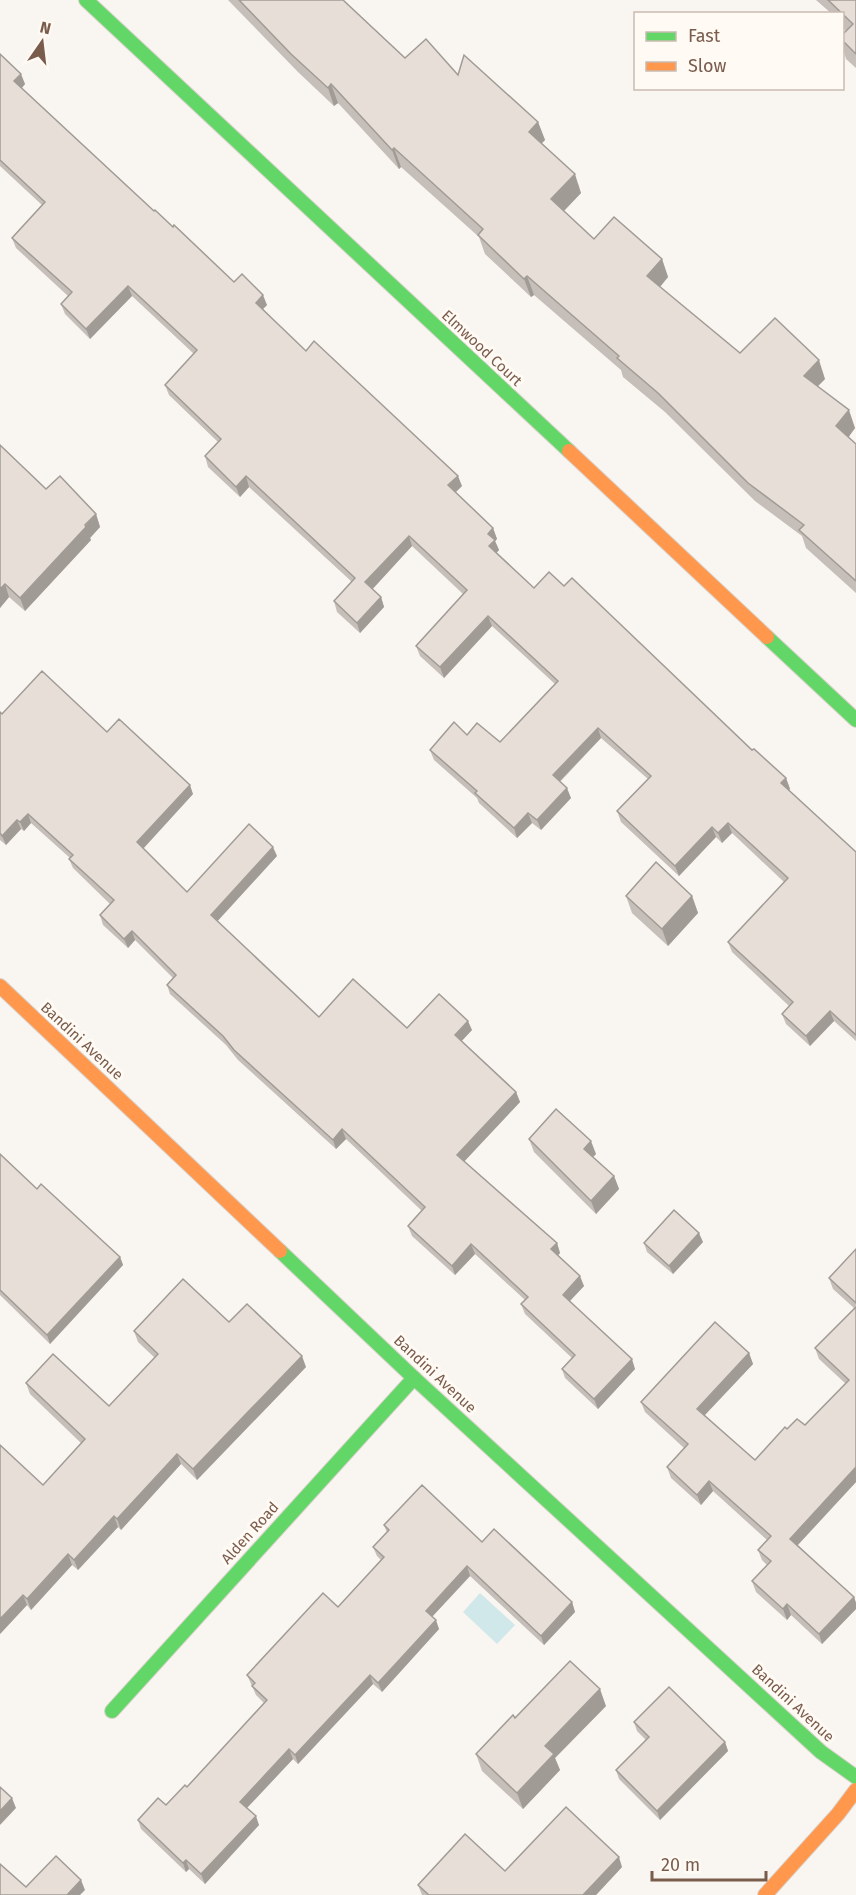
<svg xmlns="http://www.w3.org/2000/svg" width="856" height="1895" viewBox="0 0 856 1895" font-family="'Fira Sans',sans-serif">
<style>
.water{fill:#d0e8ea}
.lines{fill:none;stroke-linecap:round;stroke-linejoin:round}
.fast-casing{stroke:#d9d2cb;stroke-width:16}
.slow-casing{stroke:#d9d2cb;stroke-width:16}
.fast{stroke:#63d668;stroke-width:14}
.slow{stroke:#ff974d;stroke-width:14}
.wall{fill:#c6bfb9}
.shaded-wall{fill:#a19b96}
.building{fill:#e6ded7;stroke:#a19b96;stroke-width:1.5}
.labels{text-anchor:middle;stroke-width:6;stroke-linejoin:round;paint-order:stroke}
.street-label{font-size:15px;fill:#7a5c4d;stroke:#fffaf3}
</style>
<rect width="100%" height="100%" fill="#f9f5f0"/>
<!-- water -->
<polygon class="water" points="480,1593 515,1625 497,1644 463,1612"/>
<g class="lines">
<!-- fast casing -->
<g class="fast-casing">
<g id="fast">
<polyline points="86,0 569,451"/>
<polyline points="767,637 856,720"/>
<polyline points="280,1251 414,1378 821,1752 856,1777"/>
<polyline points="112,1711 414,1378"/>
</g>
</g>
<!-- slow casing -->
<g class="slow-casing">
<g id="slow">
<polyline points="569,451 767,637"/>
<polyline points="0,986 280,1251"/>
<polyline points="765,1895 838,1814 856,1790"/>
</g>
</g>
<!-- fast -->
<use href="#fast" class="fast"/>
<!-- slow -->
<use href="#slow" class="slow"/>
</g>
<!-- wall -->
<g class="wall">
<polygon points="228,0 343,0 405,58 458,75 538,122 545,140 541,144 581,193 564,211 594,239 662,259 668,277 660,287 740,353 825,379 818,386 855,428 848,437 856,444 856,593 806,548 802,536 755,501 665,412 623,377 621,370 534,295 531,297 485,254 479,237 401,167 399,169 338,103 334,106 298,72"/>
<polygon points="816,0 856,0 856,68 846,59 843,48 843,34 846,31 843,27 843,14 832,14"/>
<polygon points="0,54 25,84 22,88 154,211 173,227 234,282 267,305 263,309 306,351 462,486 455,492 493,528 497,539 495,541 499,550 496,553 534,588 564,586 752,750 786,778 790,789 789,790 856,852 856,1041 834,1021 810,1046 786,1024 782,1014 789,1006 732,952 728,942 784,882 732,833 722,843 716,837 679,876 621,822 617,811 648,779 601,738 560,782 571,798 541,830 532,823 517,838 479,803 477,798 434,760 430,750 467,735 500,742 555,684 492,626 444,678 420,656 416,646 463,594 412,546 372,589 381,597 384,607 360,633 337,612 334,601 352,582 249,487 240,497 208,467 205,456 218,442 169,395 165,385 194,354 132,296 90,339 65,314 61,304 68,296 16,248 12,238 42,205 0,166"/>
<polygon points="0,445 46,489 96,514 100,527 90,538 91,540 25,611 9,597 0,608"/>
<polygon points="0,712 2,714 107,732 193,794 143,849 187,892 277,856 217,921 319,1017 407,1028 472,1030 461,1041 516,1092 520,1102 464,1161 557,1243 560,1253 558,1255 584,1286 570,1301 635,1369 598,1409 565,1378 562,1369 572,1358 525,1314 521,1304 525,1300 475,1254 455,1275 412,1236 408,1226 422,1211 346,1139 336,1149 238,1060 226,1045 170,994 167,985 173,978 135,940 128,948 103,925 100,915 110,904 73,868 69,859 70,858 31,823 24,831 21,829 6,845 0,840"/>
<polygon points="626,896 692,896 698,913 668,946 632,913"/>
<polygon points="529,1139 596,1154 593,1157 614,1176 619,1189 596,1214 534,1152"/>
<polygon points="0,1154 37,1189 120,1257 123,1265 50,1344 0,1295"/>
<polygon points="703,1242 673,1274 647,1252 644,1243"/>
<polygon points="856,1249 856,1482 798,1545 854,1597 856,1603 856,1609 822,1644 791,1615 787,1620 756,1592 752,1581 767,1565 762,1560 758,1550 767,1540 713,1491 701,1505 671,1478 667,1467 684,1448 645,1412 641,1402 749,1353 753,1364 705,1415 755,1460 787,1429 805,1425 846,1384 819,1359 815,1348 854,1308 833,1289 829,1278"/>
<polygon points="229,1322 306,1367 197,1480 181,1464 121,1530 118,1527 78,1570 72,1565 31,1610 27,1605 0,1634 43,1485 81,1443 30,1394 26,1383 109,1406 155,1358 138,1342 134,1331"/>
<polygon points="384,1525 482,1542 572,1602 575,1612 544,1645 470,1576 432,1617 439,1629 382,1692 373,1684 298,1764 293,1759 247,1808 259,1825 205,1884 189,1869 186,1872 141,1829 138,1820 166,1805 187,1787 264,1703 256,1695 247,1675 338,1607 381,1560 377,1556 373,1547 387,1533"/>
<polygon points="606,1706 555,1758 560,1770 523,1809 482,1771 476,1754 515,1718"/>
<polygon points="634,1722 725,1742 728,1751 660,1820 619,1779 616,1770 646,1740 637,1731"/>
<polygon points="622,1867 596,1895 422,1895 418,1885 505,1871"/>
</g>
<!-- shaded-wall -->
<g class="shaded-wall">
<polygon points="21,74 25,84 18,92 14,81"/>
<polygon points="331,84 338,103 334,106 328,88"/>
<polygon points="538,122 545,140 535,150 529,132"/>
<polygon points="394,148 401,167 399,169 392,150"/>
<polygon points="575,174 581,193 558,217 551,199"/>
<polygon points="662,259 668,277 654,294 647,276"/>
<polygon points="527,276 534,295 531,297 524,279"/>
<polygon points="128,286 132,296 90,339 86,329"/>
<polygon points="263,295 267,305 259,313 256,303"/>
<polygon points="819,360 825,379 810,394 804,376"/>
<polygon points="849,410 855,428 843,445 836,426"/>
<polygon points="246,476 249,487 240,497 236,487"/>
<polygon points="458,476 462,486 452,496 448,485"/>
<polygon points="96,514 100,527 90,538 91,540 25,611 20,598"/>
<polygon points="493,528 497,539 495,541 499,550 493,557 489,546 488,534"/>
<polygon points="409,536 412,546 369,593 365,582"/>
<polygon points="5,584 9,597 0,608 0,589"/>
<polygon points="381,597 384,607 360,633 357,623"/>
<polygon points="488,616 492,626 444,678 440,667"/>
<polygon points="598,728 601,738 556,785 553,775"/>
<polygon points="786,778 790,789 785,794 781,783"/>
<polygon points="190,785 193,794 140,852 137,842"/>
<polygon points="567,788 571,798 541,830 537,820"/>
<polygon points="528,813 532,823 517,838 514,828"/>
<polygon points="28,814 31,823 24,831 20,822"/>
<polygon points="17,820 21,829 6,845 2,836"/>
<polygon points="728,823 732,833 722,843 718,833"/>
<polygon points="712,827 716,837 679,876 675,866"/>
<polygon points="273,847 277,856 214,925 211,915"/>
<polygon points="692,896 698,913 668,946 662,929"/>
<polygon points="132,931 135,940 128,948 124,939"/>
<polygon points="830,1011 834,1021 810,1046 806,1036"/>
<polygon points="468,1021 472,1030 458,1045 455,1035"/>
<polygon points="516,1092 520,1102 461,1165 457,1155"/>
<polygon points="342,1129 346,1139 336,1149 333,1140"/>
<polygon points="591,1141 596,1154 589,1161 584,1149"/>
<polygon points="614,1176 619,1189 596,1214 591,1201"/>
<polygon points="699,1233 703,1242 673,1274 669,1266"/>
<polygon points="557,1243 560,1253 555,1259 551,1249"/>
<polygon points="471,1244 475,1254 455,1275 452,1266"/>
<polygon points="120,1257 123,1265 50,1344 47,1335"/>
<polygon points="580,1276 584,1286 567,1304 563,1295"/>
<polygon points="749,1353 753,1364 701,1419 697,1409"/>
<polygon points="302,1356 306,1367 197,1480 193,1469"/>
<polygon points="632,1359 635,1369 598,1409 594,1399"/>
<polygon points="177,1454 181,1464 121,1530 117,1519"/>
<polygon points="856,1467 856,1482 794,1549 790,1539"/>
<polygon points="709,1481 713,1491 701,1505 697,1495"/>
<polygon points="114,1516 118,1527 78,1570 74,1560"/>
<polygon points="68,1554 72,1565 31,1610 27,1599"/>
<polygon points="467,1566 470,1576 429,1620 426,1611"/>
<polygon points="23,1595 27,1605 0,1634 0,1619"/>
<polygon points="854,1597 856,1603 856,1609 822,1644 819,1634"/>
<polygon points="572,1602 575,1612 544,1645 541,1636"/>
<polygon points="787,1604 791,1615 787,1620 783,1609"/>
<polygon points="436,1620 439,1629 382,1692 378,1683"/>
<polygon points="370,1675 373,1684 298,1764 295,1755"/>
<polygon points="600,1689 606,1706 555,1758 560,1770 523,1809 517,1793 545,1746"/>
<polygon points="725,1742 728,1751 660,1820 657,1811"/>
<polygon points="289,1749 293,1759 244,1811 240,1802"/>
<polygon points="12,1798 16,1808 0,1825 0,1811"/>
<polygon points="256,1816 259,1825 205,1884 201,1874"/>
<polygon points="619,1857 622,1867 596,1895 583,1895"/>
<polygon points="186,1860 189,1869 186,1872 183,1863"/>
<polygon points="81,1880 85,1890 80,1895 67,1895"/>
</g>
<!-- building -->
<g class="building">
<polygon points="239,0 343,0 405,58 426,39 458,75 464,55 538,122 529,132 575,174 551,199 594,239 614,217 662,259 647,276 740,353 775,318 819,360 804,376 849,410 836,426 856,444 856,581 799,530 804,525 748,483 658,393 617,358 619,356 527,276 524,279 478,235 483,229 394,148 392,150 331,84 328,88 291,54"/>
<polygon points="828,0 856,0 856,54 843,41 843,34 853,24"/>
<polygon points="0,54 21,74 14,81 154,211 155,210 173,227 174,225 234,282 242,274 263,295 256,303 306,351 314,341 458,476 448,485 493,528 488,534 495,540 489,546 534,588 549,572 564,586 572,578 752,750 754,749 786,778 781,783 856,852 856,1035 830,1011 806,1036 782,1014 793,1002 728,942 788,878 728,823 718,833 712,827 675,866 617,811 651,776 598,728 553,775 567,788 537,820 528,813 514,828 475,793 477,791 430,750 454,722 467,735 477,723 500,742 558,681 488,616 440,667 416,646 467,590 409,536 365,582 381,597 357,623 334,601 355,578 246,476 236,487 205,456 221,439 165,385 197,350 128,286 86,329 61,304 72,292 12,238 45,202 0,160"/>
<polygon points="0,445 46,489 60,476 96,514 85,525 86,527 20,598 5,584 0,589"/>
<polygon points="42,671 107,732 119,719 190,785 137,842 187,892 249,824 273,847 211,915 319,1017 353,979 407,1028 439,994 468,1021 455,1035 516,1092 457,1155 557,1243 551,1249 580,1276 563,1295 632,1359 594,1399 562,1369 575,1355 521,1304 528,1297 471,1244 452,1266 408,1226 425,1207 342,1129 333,1140 234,1050 223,1036 167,985 176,975 132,931 124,939 100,915 114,900 69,859 73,855 28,814 20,822 17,820 2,836 0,833 0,712 2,714"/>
<polygon points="656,862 692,896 662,929 626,896"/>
<polygon points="556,1109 591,1141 584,1149 614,1176 591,1201 529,1139"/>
<polygon points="0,1154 37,1189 41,1184 120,1257 47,1335 0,1290"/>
<polygon points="674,1210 699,1233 669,1266 644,1243"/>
<polygon points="856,1249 856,1303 829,1278"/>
<polygon points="183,1279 229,1322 247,1304 302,1356 193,1469 177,1454 117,1519 114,1516 74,1560 68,1554 27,1599 23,1595 0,1619 0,1445 43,1485 85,1439 26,1383 53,1354 109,1406 158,1354 134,1331"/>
<polygon points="856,1307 856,1467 790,1539 854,1597 819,1634 787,1604 783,1609 752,1581 771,1561 758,1550 771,1536 709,1481 697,1495 667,1467 688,1444 641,1402 715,1322 749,1353 697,1409 755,1460 785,1427 787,1429 797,1419 805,1425 849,1380 815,1348"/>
<polygon points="422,1485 482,1542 494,1529 572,1602 541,1636 467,1566 426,1611 436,1620 378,1683 370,1675 295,1755 289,1749 240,1802 256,1816 201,1874 186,1860 183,1863 138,1820 158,1798 166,1805 185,1785 187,1787 267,1700 252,1686 255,1683 247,1675 323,1593 338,1607 384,1557 373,1547 389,1530 384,1525"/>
<polygon points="570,1661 600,1689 545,1746 554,1754 517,1793 476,1754 513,1715 515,1718"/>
<polygon points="669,1687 725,1742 657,1811 616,1770 649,1737 634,1722"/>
<polygon points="0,1787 12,1798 0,1811"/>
<polygon points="566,1807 619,1857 583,1895 429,1895 418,1885 465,1834 505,1871"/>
<polygon points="56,1856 81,1880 67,1895 0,1895 0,1864 26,1887"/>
</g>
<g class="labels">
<!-- street labels -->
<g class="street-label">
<text transform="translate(482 348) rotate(43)" y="5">Elmwood Court</text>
<text transform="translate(82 1041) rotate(43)" y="5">Bandini Avenue</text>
<text transform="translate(435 1374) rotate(43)" y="5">Bandini Avenue</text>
<text transform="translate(250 1533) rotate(-48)" y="5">Alden Road</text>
<text transform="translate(793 1703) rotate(43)" y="5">Bandini Avenue</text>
</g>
</g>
<!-- legend -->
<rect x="634" y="12" width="210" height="78" fill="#fffaf3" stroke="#cabbb1" stroke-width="1.5"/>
<rect x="646" y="32" width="30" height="9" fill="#63d668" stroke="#cabbb1" stroke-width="1.5"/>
<text x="688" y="42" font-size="18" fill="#7a5c4d">Fast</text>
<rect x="646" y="62" width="30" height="9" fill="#ff974d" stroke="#cabbb1" stroke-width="1.5"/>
<text x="688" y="72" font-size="18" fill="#7a5c4d">Slow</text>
<!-- north arrow -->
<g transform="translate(42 42) rotate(14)" stroke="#fffaf3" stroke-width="4.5" paint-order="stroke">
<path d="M0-4.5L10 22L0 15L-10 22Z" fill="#7a5c4d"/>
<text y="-9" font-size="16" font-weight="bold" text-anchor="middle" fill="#7a5c4d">N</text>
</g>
<!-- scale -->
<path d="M652 1871v9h114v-9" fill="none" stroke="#7a5c4d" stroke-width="3"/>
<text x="661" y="1871" font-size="18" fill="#7a5c4d" stroke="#fffaf3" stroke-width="4.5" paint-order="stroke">20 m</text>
</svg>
